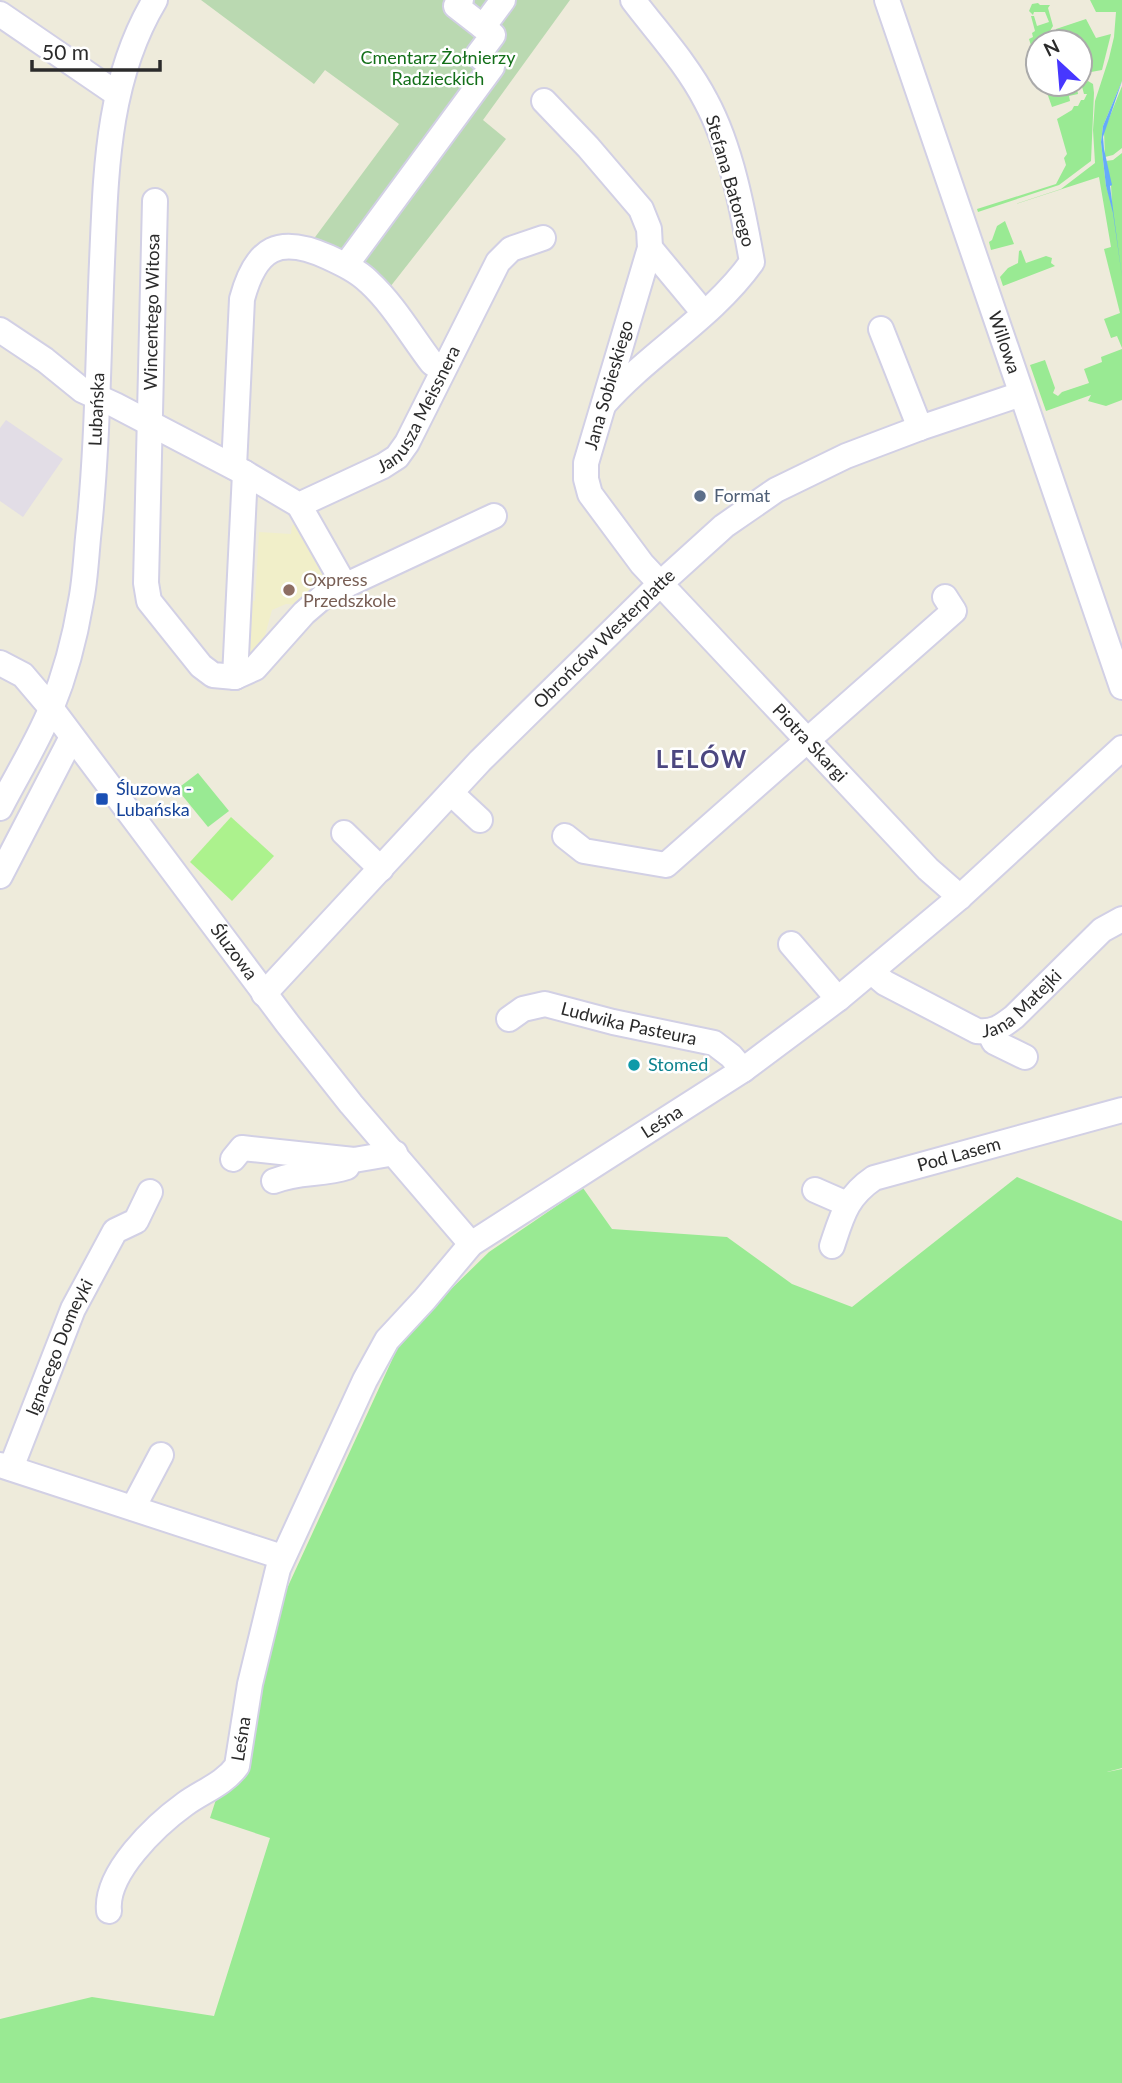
<svg xmlns="http://www.w3.org/2000/svg" width="1122" height="2083" viewBox="0 0 1122 2083" font-family="Lato,sans-serif">
<style>
.industrial{fill:#e2dde6}
.education{fill:#f1efc9}
.green{fill:#99ea93}
.cemetery{fill:#bad9b1}
.pitch{fill:#acf28d}
.water{fill:#65aafa}
.lines{fill:none;stroke-linecap:round;stroke-linejoin:round}
.minor-casing{stroke:#d2d0e5;stroke-width:28}
.minor{stroke:#fff;stroke-width:24}
.service-dot{fill:#5c6f8a;stroke:#fff;stroke-width:2.5}
.education-dot{fill:#8d6e63;stroke:#fff;stroke-width:2.5}
.transit-dot{fill:#1a4fb4;stroke:#fff;stroke-width:2.5}
.culture-dot{fill:#0f9aa8;stroke:#fff;stroke-width:2.5}
.labels{text-anchor:middle;stroke-width:5;stroke-linejoin:round;paint-order:stroke}
.park-label{font-size:18px;fill:#136f19;stroke:#fff}
.street-label{font-size:18px;fill:#2b2b2b;stroke:#fff}
.service-label{font-size:18px;fill:#4e5e75;stroke:#fff;text-anchor:start}
.education-label{font-size:18px;fill:#785e54;stroke:#fff;text-anchor:start}
.transit-label{font-size:18px;fill:#164399;stroke:#fff;text-anchor:start}
.culture-label{font-size:18px;fill:#0d838f;stroke:#fff;text-anchor:start}
.district-label{font-size:24px;font-weight:bold;letter-spacing:2px;fill:#4c4780;stroke:#fff}
</style>
<rect width="100%" height="100%" fill="#eeebdb"/>
<!-- industrial -->
<polygon class="industrial" points="6,420 63,459 23,517 0,501 0,428"/>
<!-- education -->
<polygon class="education" points="299,518 329,576 327,586 303,605 286,604 272,610 260,653 255,658 243,654 250,600 255,601 259,532 291,534 292,526"/>
<!-- green -->
<g class="green">
<polygon points="1090,0 1122,0 1122,81 1103,126 1101,142 1106,186 1112,204 1111,185 1106,161 1113,160 1122,153 1122,348 1117,336 1111,338 1104,319 1120,313 1104,249 1111,247 1099,177 979,216 1061,189 1095,163 1093,130 1095,101 1109,58 1114,37 1116,12 1096,12"/>
<polygon points="1038,3 1040,5 1050,5 1048,8 1053,26 1050,31 1053,35 1056,34 1056,29 1086,19 1096,38 1111,34 1102,70 1080,74 1080,42 1034,43 1037,55 1034,56 1029,39 1033,37 1032,33 1035,31 1031,16 1034,16 1037,26 1049,22 1045,12 1034,12 1033,15 1029,11 1032,4"/>
<polygon points="1088,81 1093,84 1094,93 1091,161 1059,185 978,212 977,209 1056,184 1066,165 1064,158 1067,154 1057,119 1072,110 1074,106 1078,106 1081,100 1084,100 1087,94 1084,94 1081,83"/>
<polygon points="1054,84 1076,84 1078,94 1069,96 1070,101 1052,107 1045,87"/>
<polygon points="1122,86 1122,148 1113,155 1105,157 1104,131"/>
<polygon points="1005,221 1014,244 991,250 989,242 992,240 997,226"/>
<polygon points="1021,250 1026,263 1046,256 1052,258 1051,263 1055,266 1003,286 1000,277 1008,268 1018,263 1019,251"/>
<polygon points="1122,349 1122,400 1106,406 1088,401 1091,395 1046,411 1030,365 1045,360 1055,388 1053,393 1058,396 1062,392 1089,383 1084,369 1102,362 1101,357"/>
<polygon points="198,773 229,811 208,827 177,789"/>
<polygon points="1017,1177 1122,1221 1122,1768 1107,1772 1122,1769 1122,2083 0,2083 0,2019 92,1997 214,2016 270,1838 210,1818 278,1608 403,1336 489,1252 583,1188 612,1229 727,1237 792,1284 852,1307"/>
</g>
<!-- cemetery -->
<polygon class="cemetery" points="201,0 570,0 483,120 506,139 383,296 307,248 399,124 325,70 314,84"/>
<!-- pitch -->
<polygon class="pitch" points="231,817 274,856 232,901 190,862"/>
<!-- water -->
<polygon class="water" points="1122,81 1103,137 1104,149 1112,185 1110,186 1122,277 1113,213 1106,186 1101,142 1103,126"/>
<g class="lines">
<!-- minor casing -->
<g class="minor-casing">
<g id="minor">
<polyline points="461,0 456,6 483,27"/>
<path id="s1" d="M 887,0 L 1122,687"/>
<polyline points="0,14 117,94"/>
<path id="s2" d="M 544,101 L 588,147 L 641,209 L 649,229 L 650,248 L 586,463 L 586,479 L 590,494 L 642,564 L 928,869 L 960,897"/>
<polyline points="155,201 146,583 149,601 201,666 213,675 235,677"/>
<polyline points="650,248 704,313"/>
<polyline points="346,265 492,67 478,55 493,35 483,27 503,0"/>
<polyline points="881,329 920,428"/>
<path id="s3" d="M 0,330 L 45,360 L 82,390 L 115,405 L 245,473 L 299,505 L 383,466 L 397,457 L 407,443 L 498,262 L 511,249 L 543,238"/>
<path d="M 604,404 C 649,353 712,318 752,262 C 743,211 731,147 706,101 C 687,64 658,33 633,0"/>
<path d="M 234,467 L 242,299 C 256,247 279,235 328,257 C 343,264 358,271 369,282 C 394,305 412,337 432,363 L 442,370"/>
<polyline points="299,505 345,586"/>
<path id="s4" d="M 0,663 L 23,675 L 51,708 L 287,1023 L 351,1104 L 471,1244"/>
<polyline points="235,677 255,668 304,613 325,595 494,516"/>
<polyline points="235,677 245,473"/>
<polyline points="451,793 480,820"/>
<path id="s5" d="M 0,808 C 17,775 37,743 51,709 C 65,675 75,637 81,601 C 85,581 86,559 88,538 C 98,446 98,354 102,262 C 106,171 107,80 155,0"/>
<polyline points="344,833 381,869"/>
<polyline points="565,836 584,851 666,865 954,611 945,597"/>
<polyline points="0,876 72,737"/>
<polyline points="791,944 838,999"/>
<path id="s6" d="M 872,972 L 885,983 L 977,1031 C 993,1033 1001,1027 1014,1017 L 1102,930 L 1122,919"/>
<path id="s7" d="M 264,994 L 480,761 L 661,583 L 724,526 L 776,490 L 846,456 L 920,428 L 1021,394"/>
<path id="s8" d="M 509,1019 L 523,1009 L 545,1004 L 613,1022 L 714,1043 L 731,1056 L 743,1070"/>
<polyline points="989,1032 994,1042 1025,1057"/>
<polyline points="233,1159 242,1148 354,1160 395,1153"/>
<path d="M 274,1181 C 297,1171 323,1175 347,1167"/>
<polyline points="815,1190 847,1204"/>
<path id="s9" d="M 832,1246 C 842,1216 846,1197 874,1178 L 1122,1110"/>
<polyline points="0,1465 282,1557"/>
<path id="s10" d="M 11,1468 L 73,1309 L 115,1231 L 136,1221 L 150,1192"/>
<polyline points="133,1508 161,1455"/>
<path id="s11" d="M 109,1911 C 105,1873 156,1825 185,1804 C 203,1791 224,1784 237,1766 L 250,1684 L 278,1569 L 365,1380 L 387,1340 L 425,1299 L 471,1244 L 743,1070 L 838,999 L 960,897 L 1122,748"/>
</g>
</g>
<!-- minor -->
<use href="#minor" class="minor"/>
</g>
<!-- markers -->
<circle class="service-dot" cx="700" cy="496" r="7"/>
<circle class="education-dot" cx="289" cy="590" r="7"/>
<rect class="transit-dot" x="95" y="792" width="14" height="14" rx="3.5"/>
<circle class="culture-dot" cx="634" cy="1065" r="7"/>
<g class="labels">
<!-- park labels -->
<g class="park-label">
<text x="438" y="64">Cmentarz Żołnierzy<tspan x="438" dy="21">Radzieckich</tspan></text>
</g>
<!-- street labels -->
<g class="street-label">
<text transform="translate(730 181) rotate(74)" y="6">Stefana Batorego</text>
<text transform="translate(152 312) rotate(-89)" y="6">Wincentego Witosa</text>
<text dy="6" stroke="none"><textPath href="#s1" startOffset="362">Willowa</textPath></text>
<text transform="translate(609 385) rotate(-74)" y="6">Jana Sobieskiego</text>
<text dy="6" stroke="none"><textPath href="#s3" startOffset="508">Janusza Meissnera</textPath></text>
<text dy="6" stroke="none"><textPath href="#s5" startOffset="416">Lubańska</textPath></text>
<text dy="6" stroke="none"><textPath href="#s7" startOffset="492">Obrońców Westerplatte</textPath></text>
<text dy="6" stroke="none"><textPath href="#s2" startOffset="774">Piotra Skargi</textPath></text>
<text dy="6" stroke="none"><textPath href="#s4" startOffset="374">Śluzowa</textPath></text>
<text dy="6" stroke="none"><textPath href="#s6" startOffset="175">Jana Matejki</textPath></text>
<text dy="6" stroke="none"><textPath href="#s8" startOffset="126">Ludwika Pasteura</textPath></text>
<text dy="6" stroke="none"><textPath href="#s11" startOffset="1010">Leśna</textPath></text>
<text dy="6" stroke="none"><textPath href="#s9" startOffset="170">Pod Lasem</textPath></text>
<text dy="6" stroke="none"><textPath href="#s10" startOffset="130">Ignacego Domeyki</textPath></text>
<text dy="6" stroke="none"><textPath href="#s11" startOffset="228">Leśna</textPath></text>
</g>
<!-- service labels -->
<g class="service-label">
<text x="714" y="502">Format</text>
</g>
<!-- education labels -->
<g class="education-label">
<text x="303" y="586">Oxpress<tspan x="303" dy="21">Przedszkole</tspan></text>
</g>
<!-- transit labels -->
<g class="transit-label">
<text x="116" y="795">Śluzowa -<tspan x="116" dy="21">Lubańska</tspan></text>
</g>
<!-- culture labels -->
<g class="culture-label">
<text x="648" y="1071">Stomed</text>
</g>
<!-- district labels -->
<g class="district-label">
<text x="702" y="768">LELÓW</text>
</g>
</g>
<!-- north arrow -->
<g transform="translate(1059 63) rotate(334)"><circle r="33" fill="#ffffff" stroke="#aaaaaa" stroke-width="2"/>
<path d="M0-5L12 26L0 18L-12 26Z" fill="#4737ff"/>
<text y="-10" font-size="19" font-weight="bold" text-anchor="middle" fill="#2b2b2b">N</text>
</g>
<!-- scale -->
<path d="M32 60v10h128v-10" fill="none" stroke="#2b2b2b" stroke-width="3.5"/>
<text x="42" y="60" font-size="21" fill="#2b2b2b" stroke="#ffffff" stroke-width="5" paint-order="stroke">50 m</text>
</svg>
